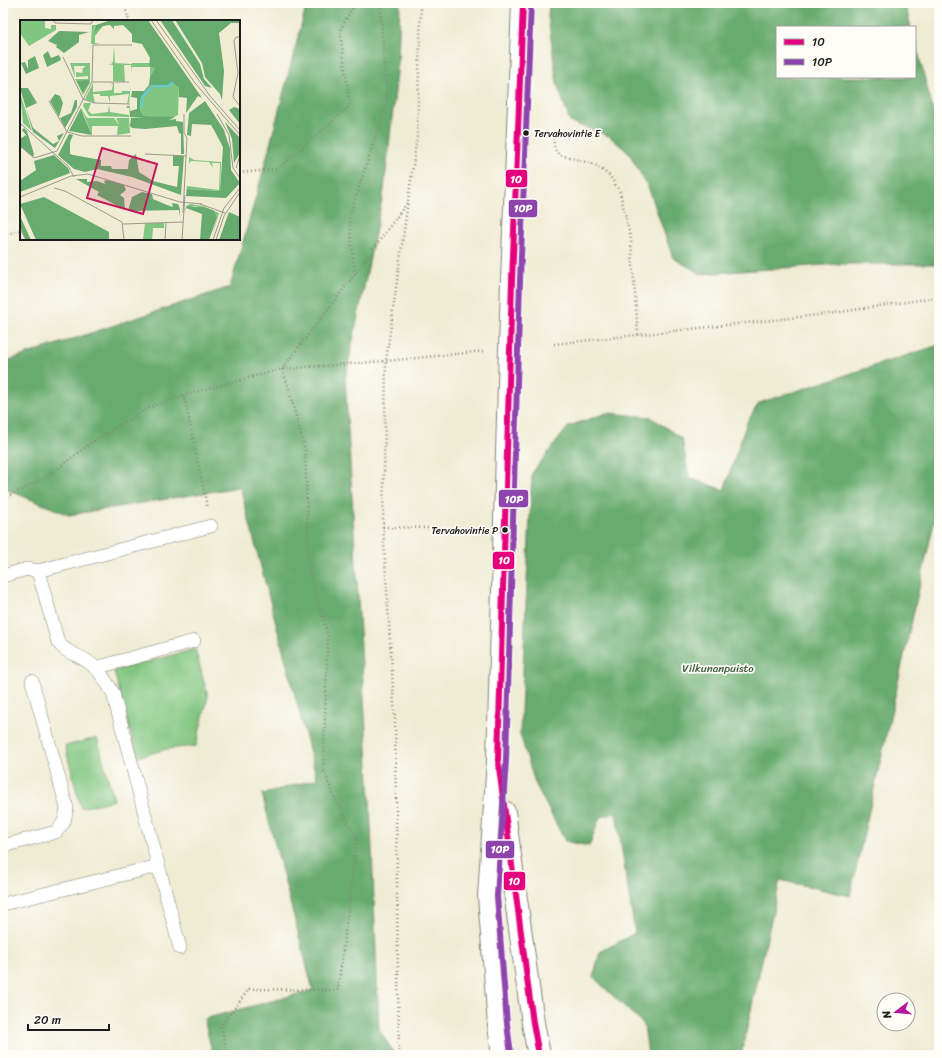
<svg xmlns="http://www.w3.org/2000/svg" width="942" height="1058" viewBox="0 0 942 1058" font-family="Sriracha,sans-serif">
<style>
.green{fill:#81c680;stroke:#4e714e}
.forest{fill:#68ab6e;stroke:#426445}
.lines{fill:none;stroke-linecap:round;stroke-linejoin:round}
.lane-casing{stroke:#868478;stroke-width:14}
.secondary-casing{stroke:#868478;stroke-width:24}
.path{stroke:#868478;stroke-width:2.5;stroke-dasharray:1 3;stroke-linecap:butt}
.lane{stroke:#fff;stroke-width:13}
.secondary{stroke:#fff;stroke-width:22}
.bus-1-casing{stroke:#fdfcf7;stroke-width:9}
.bus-2-casing{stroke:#fdfcf7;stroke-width:9}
.bus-1{stroke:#e5007d;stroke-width:6}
.bus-2{stroke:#8e44ad;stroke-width:6}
.bus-dot{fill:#1c1c1c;stroke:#fdfcf7;stroke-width:1.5}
.labels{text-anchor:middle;stroke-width:3.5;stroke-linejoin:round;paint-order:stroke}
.bus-label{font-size:10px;fill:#1c1c1c;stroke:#fdfcf7;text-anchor:start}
.park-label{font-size:11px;fill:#446044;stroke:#fdfcf7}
.inset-river{fill:none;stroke:#62c8df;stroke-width:2}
.inset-road{fill:none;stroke:#9b988a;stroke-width:1}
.view{fill:#c2185b;fill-opacity:0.15;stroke:#c2185b;stroke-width:2}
.inset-edge{fill:none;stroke:#1c1c1c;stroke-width:2}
.line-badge{stroke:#fdfcf7;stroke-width:1.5}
.badge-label{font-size:11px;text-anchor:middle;font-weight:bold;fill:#fff}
</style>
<rect width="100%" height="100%" fill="#fdfcf7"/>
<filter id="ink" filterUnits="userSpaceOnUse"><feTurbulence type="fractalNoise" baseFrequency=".025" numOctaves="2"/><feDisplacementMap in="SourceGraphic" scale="8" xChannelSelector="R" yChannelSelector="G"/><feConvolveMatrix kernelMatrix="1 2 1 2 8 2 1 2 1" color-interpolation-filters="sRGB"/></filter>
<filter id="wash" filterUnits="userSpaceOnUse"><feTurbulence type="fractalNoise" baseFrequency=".012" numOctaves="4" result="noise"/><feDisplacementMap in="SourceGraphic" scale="16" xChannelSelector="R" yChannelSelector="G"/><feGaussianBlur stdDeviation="0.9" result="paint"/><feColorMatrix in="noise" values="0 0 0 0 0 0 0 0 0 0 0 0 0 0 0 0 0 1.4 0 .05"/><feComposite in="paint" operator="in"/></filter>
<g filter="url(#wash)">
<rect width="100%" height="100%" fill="#f0ebd3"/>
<!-- green -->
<g class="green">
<polygon points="195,649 208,696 196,746 167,749 137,757 114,671"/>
<polygon points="97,738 114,800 81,808 65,746"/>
</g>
<!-- forest -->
<g class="forest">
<polygon points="307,3 400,3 398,64 384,190 345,379 370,798 379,1029 395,1055 213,1055 204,1019 313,990 262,794 317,779 240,487 69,515 3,488 3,362 230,287 261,179"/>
<polygon points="549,3 905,3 911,27 777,27 777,77 915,77 915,41 939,133 939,264 838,264 701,274 673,258 649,189 629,153 609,136 570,122 557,83 548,17"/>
<polygon points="939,345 939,500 850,896 780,880 741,1055 648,1055 644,1025 593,977 600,952 635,933 616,813 600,817 589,846 565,841 535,783 520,734 532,473 569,426 607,413 651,417 682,439 689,478 724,490 747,422 759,403"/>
</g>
</g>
<g filter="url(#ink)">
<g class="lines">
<!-- lane casing -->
<g class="lane-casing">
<g id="lane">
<path d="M 38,571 L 58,642 C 65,653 77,654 87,661 C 99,669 106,681 113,693 L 180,948"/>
<polyline points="3,576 27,569 38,571 211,526"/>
<polyline points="95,668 194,641"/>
<polyline points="3,846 56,832 64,822 67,808 32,681"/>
<polyline points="3,904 158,866"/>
</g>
</g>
<!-- secondary casing -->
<g class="secondary-casing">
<g id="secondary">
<polyline points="504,812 533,1023 539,1055"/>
<polyline points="503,1055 499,1025 489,896 498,760 512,281 523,3"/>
</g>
</g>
<!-- path -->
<g class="path">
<polyline points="124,3 129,21"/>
<path d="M 553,134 C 554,142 553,150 560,155 L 594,164 L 610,176 L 620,192 L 631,240 L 638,335"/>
<polyline points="239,173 278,169 350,106 340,30 355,3"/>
<polyline points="3,235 21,230"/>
<polyline points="355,274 349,217 387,103 380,3"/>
<polyline points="554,344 827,314 939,297"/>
<polyline points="184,395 207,506"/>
<polyline points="3,499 45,478 94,441 148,408 184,395 282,369 386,361 485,351"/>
<polyline points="383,527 469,529"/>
<polyline points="227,1055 221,1026 249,989 338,990 357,838 333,795 323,768 328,636 309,572 305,450 288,386 282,369 355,274 407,203"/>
<polyline points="399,1055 395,720 383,527 386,361 417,136 421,3"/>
</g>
<!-- lane -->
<use href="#lane" class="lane"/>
<!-- secondary -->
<use href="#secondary" class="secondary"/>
<!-- bus-1 casing -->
<g class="bus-1-casing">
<polyline id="bus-1" points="523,3 512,281 498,760 533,1023 539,1055"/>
</g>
<!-- bus-2 casing -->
<g class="bus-2-casing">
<polyline id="bus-2" points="511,1054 507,1024 497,896 506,760 520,281 531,3"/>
</g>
<!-- bus-1 -->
<use href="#bus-1" class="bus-1"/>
<!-- bus-2 -->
<use href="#bus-2" class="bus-2"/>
</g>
</g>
<!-- markers -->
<g class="bus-dot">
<circle cx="526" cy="133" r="3.5"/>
<circle cx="505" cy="530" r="3.5"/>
</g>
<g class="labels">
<!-- bus labels -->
<g class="bus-label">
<text x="534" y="137">Tervahovintie E</text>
<text x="498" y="534" text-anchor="end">Tervahovintie P</text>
</g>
<!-- park labels -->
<g class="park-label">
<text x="718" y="672">Vilkunanpuisto</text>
</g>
</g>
<!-- overview -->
<g transform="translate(20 20)">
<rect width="220" height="220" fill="#f0ebd3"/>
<path d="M 0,0 L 25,0 L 25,8 L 31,9 L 31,5 L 36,5 L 36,10 L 9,26 L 0,13 ZM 72,5 L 76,5 L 74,10 L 83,6 L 91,6 L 83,6 L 75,16 L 75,23 L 80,24 L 71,24 ZM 94,26 L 95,43 L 112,44 L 112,52 L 111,45 L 104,45 L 105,62 L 93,61 L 93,45 L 88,44 L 93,44 L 91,43 L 93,42 ZM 50,43 L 70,43 L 70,63 L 63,75 L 55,59 L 68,59 L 68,56 L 56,57 L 56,52 L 62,53 L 63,48 L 66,46 L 54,46 L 55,58 ZM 112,43 L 130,43 L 135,48 L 130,57 L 130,47 L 112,47 ZM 152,61 L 159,68 L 158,95 L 152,98 L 124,96 L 120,90 L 121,77 L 131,65 L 148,66 ZM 73,63 L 73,72 L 92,70 L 93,64 L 90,63 L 94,63 L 94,73 L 101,73 L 102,71 L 110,71 L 111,63 L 109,83 L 107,84 L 109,74 L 90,76 L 90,83 L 88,76 L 80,76 L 80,74 L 73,74 L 75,83 L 65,79 ZM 0,73 L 12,111 L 3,103 ZM 64,83 L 71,83 L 68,91 L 72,94 L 88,92 L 89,85 L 90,92 L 109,95 L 109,88 L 106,88 L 108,85 L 110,87 L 109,97 L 69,96 L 63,86 ZM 61,88 L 67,98 L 94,98 L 99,105 L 96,98 L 109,98 L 110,113 L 97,115 L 98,106 L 72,106 L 72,115 ZM 169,137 L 174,140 L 201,142 L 200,171 L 167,169 L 167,166 L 199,170 L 200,143 L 192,143 L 193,148 L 189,142 L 171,141 L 169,144 ZM 170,184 L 183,186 L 199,193 L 191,220 L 197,198 L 176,186 L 167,187 L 165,191 L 166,186 ZM 125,203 L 144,203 L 144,208 L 133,208 L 132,220 L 123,220 Z" fill="#81c680"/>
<path d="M 91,0 L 128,0 L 182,78 L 178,76 L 166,93 L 167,78 L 159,77 L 159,68 L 152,62 L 148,66 L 131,65 L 121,77 L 120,90 L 124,96 L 155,97 L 149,100 L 156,99 L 156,101 L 163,102 L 164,134 L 161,134 L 161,114 L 159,113 L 157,106 L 125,109 L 112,108 L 110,106 L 111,98 L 124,98 L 110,97 L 110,91 L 117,89 L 117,78 L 111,77 L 112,71 L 124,71 L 129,65 L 130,57 L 135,48 L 129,46 L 130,38 L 122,24 L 112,22 L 112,14 L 103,5 L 94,6 L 94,9 L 90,5 L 83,6 L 74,12 L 76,5 ZM 140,0 L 152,0 L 180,44 L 184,59 L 192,68 L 185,66 ZM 155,0 L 220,0 L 220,3 L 211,3 L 199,13 L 204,51 L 202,80 L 200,74 L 185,57 L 182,43 ZM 39,11 L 69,12 L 59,15 L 59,22 L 44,33 L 36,27 L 37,25 L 28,21 ZM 28,31 L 31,38 L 39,35 L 41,40 L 27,47 L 23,35 ZM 15,36 L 19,48 L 6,54 L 1,43 L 5,42 L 8,49 L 8,40 ZM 69,60 L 69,63 L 63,73 L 57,61 ZM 0,68 L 8,68 L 17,83 L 6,88 L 13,108 L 33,124 L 39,121 L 37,116 L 44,113 L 35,128 L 13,112 ZM 35,74 L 40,76 L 43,83 L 39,97 L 30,81 ZM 55,80 L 57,80 L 57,87 L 45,108 L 40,98 L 51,93 ZM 185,81 L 204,110 L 210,129 L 211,150 L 220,163 L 206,178 L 166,176 L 167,166 L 167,169 L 200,171 L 203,127 L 194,110 L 191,105 L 172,104 L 171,116 L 167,115 L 169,93 ZM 214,87 L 220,89 L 220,104 L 209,90 ZM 61,88 L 64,97 L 72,115 L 49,111 ZM 205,102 L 220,118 L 220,133 L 214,143 L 212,119 ZM 4,108 L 7,111 L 14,134 L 13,137 L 0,126 L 0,119 L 6,115 L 2,110 ZM 49,114 L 53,115 L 50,122 L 50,134 L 53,135 L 81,140 L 81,146 L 91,146 L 92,149 L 108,149 L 109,140 L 116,134 L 119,152 L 133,161 L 157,167 L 159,146 L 153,146 L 153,136 L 164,136 L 161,175 L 112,157 L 77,149 L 65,152 L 54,149 L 38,135 ZM 34,135 L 48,148 L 50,153 L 0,172 L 0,161 L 16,150 L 14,141 ZM 56,159 L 67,159 L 67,162 L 77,161 L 85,164 L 84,161 L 88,160 L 104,165 L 106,170 L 100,175 L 104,178 L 105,190 L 77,175 L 79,172 ZM 122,172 L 132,174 L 133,179 L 147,185 L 153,187 L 152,183 L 158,184 L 160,189 L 160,197 L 159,190 L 108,191 L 112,177 ZM 24,177 L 89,212 L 89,220 L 16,220 L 0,184 ZM 168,186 L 187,188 L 194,191 L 197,198 L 189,220 L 180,220 L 182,194 L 166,188 ZM 209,192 L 220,197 L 220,220 L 199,220 ZM 0,196 L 11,220 L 6,220 L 0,207 Z" fill="#68ab6e"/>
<path class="inset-river" d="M 135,66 L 148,66 L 153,62M 121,88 L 122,77 L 133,66"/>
<path class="inset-road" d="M 33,0 L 35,3 L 71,4 L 73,0M 131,0 L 175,63 L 220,115M 136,0 L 190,76 L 220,110M 220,17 L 216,17 L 214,21 L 218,53 L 213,77 L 220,86M 43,37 L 63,79 L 74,83 L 110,84M 72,62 L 109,62M 29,81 L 47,112 L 62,116 L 111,116M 197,94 L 209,115 L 213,148 L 220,158M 0,103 L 48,146 L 54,157M 0,126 L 14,138 L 37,131 L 72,62 L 73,25 L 112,25M 125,134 L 167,136M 216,148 L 220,135M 34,168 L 45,171 L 102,202 L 104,220M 0,177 L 51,156 L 68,154 L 160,182 L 182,184M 180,184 L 205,193M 163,193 L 167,118 L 164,113 L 164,94M 103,204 L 163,202M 0,209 L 6,220M 145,220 L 146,202M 162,220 L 165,175M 193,220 L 204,188 L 220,168M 196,220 L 204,196 L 220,172"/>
<path class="view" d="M 82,128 L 137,144 L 123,194 L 67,178 Z"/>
<rect width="220" height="220" class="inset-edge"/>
</g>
<g class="line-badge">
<rect x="505" y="169" width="23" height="19" rx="4" fill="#e5007d"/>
<rect x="508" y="199" width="30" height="19" rx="4" fill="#8e44ad"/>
<rect x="498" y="489" width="31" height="19" rx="4" fill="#8e44ad"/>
<rect x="492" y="551" width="23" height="19" rx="4" fill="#e5007d"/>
<rect x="485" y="840" width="30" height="19" rx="4" fill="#8e44ad"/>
<rect x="503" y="871" width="23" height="20" rx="4" fill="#e5007d"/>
</g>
<g class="badge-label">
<text x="516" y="183">10</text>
<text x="523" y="212">10P</text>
<text x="514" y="503">10P</text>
<text x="504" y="564">10</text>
<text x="500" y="853">10P</text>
<text x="514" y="885">10</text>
</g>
<!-- margin -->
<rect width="942" height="1058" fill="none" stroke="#fdfcf7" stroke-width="16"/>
<!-- legend -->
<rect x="776" y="26" width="140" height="52" fill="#fdfcf7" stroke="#a3a29f"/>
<rect x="784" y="39" width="20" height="6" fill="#e5007d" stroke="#a3a29f"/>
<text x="812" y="46" font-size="12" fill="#1c1c1c">10</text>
<rect x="784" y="59" width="20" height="6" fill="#8e44ad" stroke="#a3a29f"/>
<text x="812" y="66" font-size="12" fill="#1c1c1c">10P</text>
<!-- north arrow -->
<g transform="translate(896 1012) rotate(254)"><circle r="19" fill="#fdfcf7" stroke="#a3a29f"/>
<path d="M0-3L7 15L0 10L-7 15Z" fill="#b5179e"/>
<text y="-6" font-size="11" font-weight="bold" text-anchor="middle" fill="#1c1c1c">N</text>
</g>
<!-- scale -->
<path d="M28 1024v6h81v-6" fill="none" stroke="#1c1c1c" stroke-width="2"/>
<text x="34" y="1024" font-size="12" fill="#1c1c1c" stroke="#fdfcf7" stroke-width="3" paint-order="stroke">20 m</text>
</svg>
